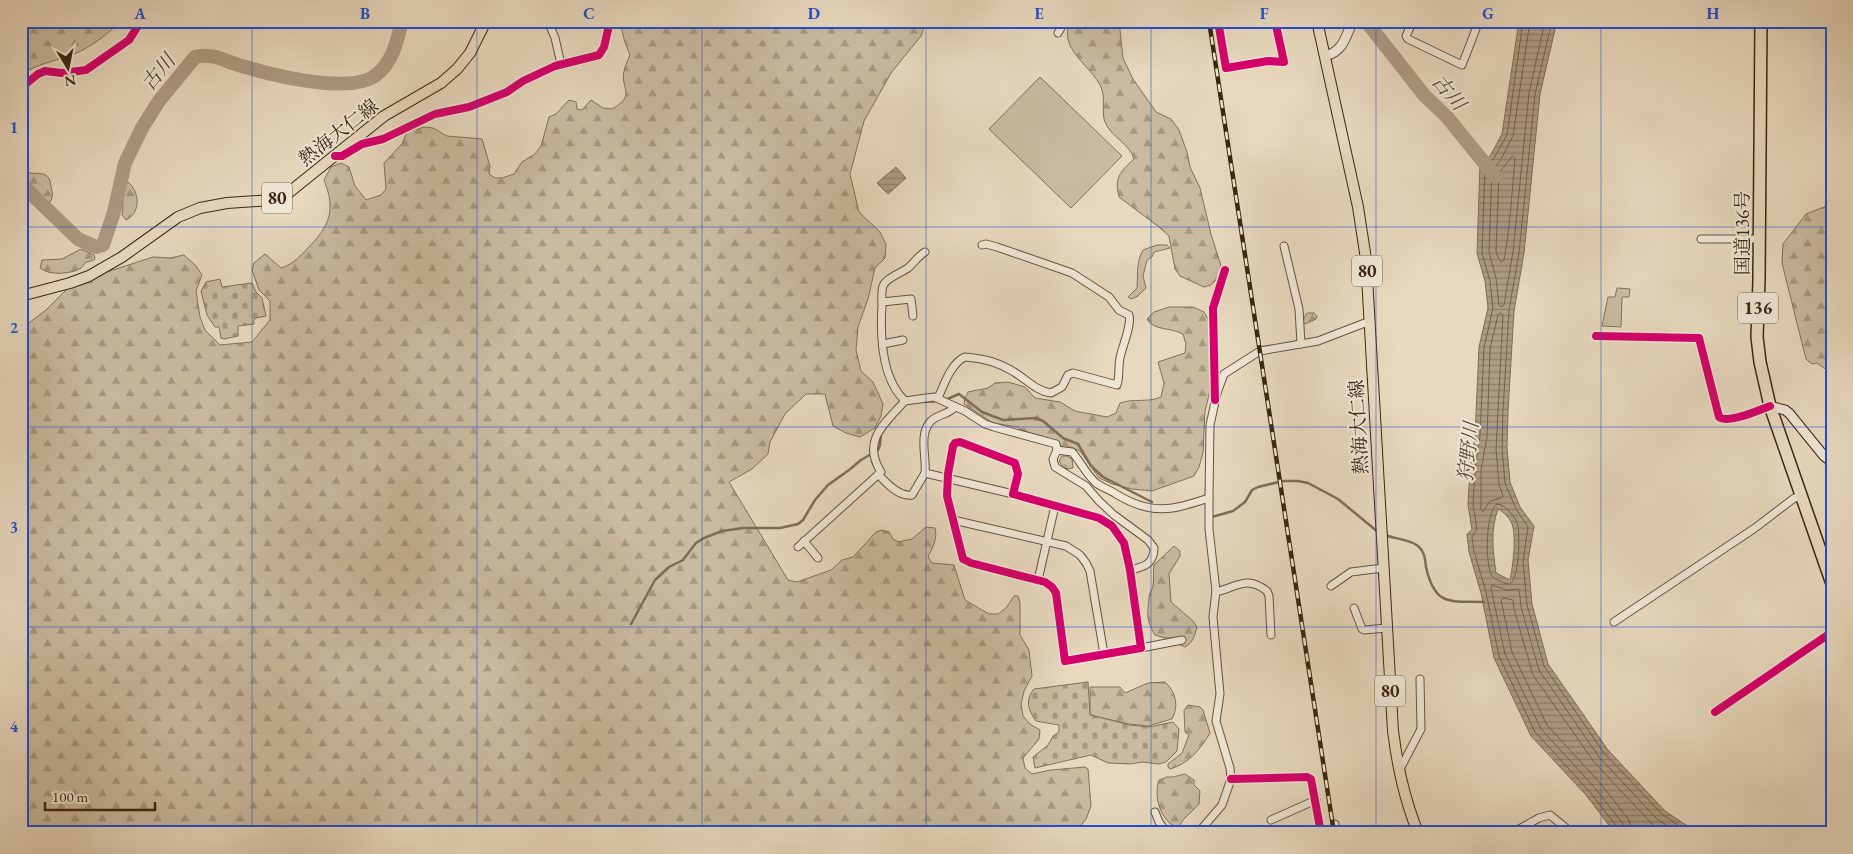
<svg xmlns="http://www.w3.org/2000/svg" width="1853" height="854" viewBox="0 0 1853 854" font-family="'EB Garamond','Noto Serif JP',serif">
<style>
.grass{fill:#cabaa0;stroke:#827058}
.forest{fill:url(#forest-firs);stroke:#827058}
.cemetery{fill:url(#cemetery-stones);stroke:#827058}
.water{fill:url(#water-rules);stroke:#7f6c55;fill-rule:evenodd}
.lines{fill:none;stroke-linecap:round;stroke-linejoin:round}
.shore{stroke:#74604a;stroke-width:1}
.stream{stroke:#7f6c55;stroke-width:2.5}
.river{stroke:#ad9b83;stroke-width:14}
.minor-casing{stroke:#66523c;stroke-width:9}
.tertiary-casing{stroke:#66523c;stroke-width:11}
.secondary-casing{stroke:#3a2610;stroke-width:11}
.primary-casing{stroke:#3a2610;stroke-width:12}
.trunk-casing{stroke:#3a2610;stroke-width:14}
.minor{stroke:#f0e6d5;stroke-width:7}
.tertiary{stroke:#f0e6d5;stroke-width:9}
.secondary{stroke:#f0e6d5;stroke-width:9}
.primary{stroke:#e8d8be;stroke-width:10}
.trunk{stroke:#e8d8be;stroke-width:11}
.rail-casing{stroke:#3a2610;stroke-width:4.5}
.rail{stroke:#f0e6d5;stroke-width:2.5;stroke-dasharray:8;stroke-linecap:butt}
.cycleway-casing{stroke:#f0e6d5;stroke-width:11}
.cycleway{stroke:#d6006c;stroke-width:8}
.grid{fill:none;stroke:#1d4ed8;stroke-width:1;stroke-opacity:0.55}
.labels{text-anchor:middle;stroke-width:4;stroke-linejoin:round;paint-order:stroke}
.shield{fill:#f0e6d5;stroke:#71604b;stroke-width:1}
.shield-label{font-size:18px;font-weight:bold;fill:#3a2610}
.street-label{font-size:19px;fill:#3a2610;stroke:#f0e6d5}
.water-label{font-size:20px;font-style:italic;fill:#5c4932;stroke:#f0e6d5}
.neatline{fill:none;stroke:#1d4ed8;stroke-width:2}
.grid-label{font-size:16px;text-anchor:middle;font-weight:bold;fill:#1d4ed8}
</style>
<defs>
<pattern id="forest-firs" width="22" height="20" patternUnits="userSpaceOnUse" patternTransform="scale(1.25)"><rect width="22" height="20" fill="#cabaa0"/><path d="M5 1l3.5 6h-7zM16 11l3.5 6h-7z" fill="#a59781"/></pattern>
<pattern id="cemetery-stones" width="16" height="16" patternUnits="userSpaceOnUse" patternTransform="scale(1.25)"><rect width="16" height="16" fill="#cabaa0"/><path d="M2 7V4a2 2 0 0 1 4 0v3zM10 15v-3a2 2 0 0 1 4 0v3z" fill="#a59781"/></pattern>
<pattern id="water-rules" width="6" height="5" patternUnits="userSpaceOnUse" patternTransform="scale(1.25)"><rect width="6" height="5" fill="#ad9b83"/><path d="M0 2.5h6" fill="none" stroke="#8e7e6a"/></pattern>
</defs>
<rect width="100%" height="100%" fill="#e8d8be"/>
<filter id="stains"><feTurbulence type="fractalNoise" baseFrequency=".004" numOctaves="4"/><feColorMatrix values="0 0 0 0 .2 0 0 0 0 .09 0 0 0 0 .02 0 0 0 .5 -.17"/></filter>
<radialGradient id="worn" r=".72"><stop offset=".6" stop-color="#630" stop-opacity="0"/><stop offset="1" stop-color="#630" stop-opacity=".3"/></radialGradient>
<!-- grass -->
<g class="grass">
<polygon points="1040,77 1122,156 1071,208 989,129"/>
<polygon points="1617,288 1630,289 1629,297 1622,297 1621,327 1602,326 1608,297 1615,297"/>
</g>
<!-- forest -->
<g class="forest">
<path d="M 21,21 L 121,21 C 108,34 90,48 72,55 C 55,61 36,64 21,75 Z"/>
<path d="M 620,21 L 926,21 L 921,36 L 891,73 L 864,121 L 850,174 L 859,212 L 880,232 L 886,244 L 885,258 L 875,268 L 868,299 L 858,327 L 856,350 L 861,371 L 873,382 L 883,404 L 881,416 L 875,428 L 860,437 L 846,433 L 833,426 L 825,394 L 806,394 L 785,414 L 770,442 L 768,454 L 752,469 L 729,482 L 788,580 L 797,582 L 831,570 L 842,560 L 853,557 L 876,532 L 882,530 L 889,532 L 893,539 L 898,542 L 912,539 L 926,527 L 935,528 C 938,538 932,549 928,557 L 932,563 L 954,565 L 965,600 L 989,614 L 998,614 L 1006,608 L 1014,596 L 1018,596 L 1020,603 L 1020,635 L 1029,650 L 1032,676 L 1024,691 L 1021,704 L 1023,716 L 1030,724 L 1040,730 L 1039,739 L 1023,758 L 1025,768 L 1032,774 L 1051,770 L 1085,767 L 1088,769 L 1091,806 L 1086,819 L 1075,833 L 21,833 L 21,329 L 46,310 L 68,288 L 85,279 L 153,257 L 170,258 L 184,255 L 196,266 L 202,275 L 196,291 L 200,317 L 205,330 L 220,345 L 252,342 L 270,320 L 270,301 L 259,290 L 252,270 L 254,263 L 265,254 L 281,268 C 294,264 300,256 309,247 C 330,225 336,210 324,180 L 331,167 L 341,163 L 349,167 L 355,186 L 366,200 L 381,195 L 386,189 L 384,163 L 402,144 L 407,132 L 424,127 L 433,128 L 447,136 L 482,139 L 490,166 L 489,174 L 495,178 L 502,178 L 514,174 L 522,162 L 535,154 L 541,146 L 549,117 L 556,114 L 569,100 L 576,102 L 577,109 L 582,110 L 591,100 L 603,108 L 612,109 C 637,95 620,89 624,71 C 625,66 628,60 630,55 C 625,44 622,33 620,21 Z"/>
<path d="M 1071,21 L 1119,21 L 1123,58 L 1133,79 L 1156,112 L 1171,119 L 1179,130 L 1187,152 L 1190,167 L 1200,188 L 1211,234 L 1221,266 L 1220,276 L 1211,285 L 1204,287 L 1180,276 L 1175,269 L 1169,236 L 1159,227 L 1119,197 C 1114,178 1120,172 1134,159 C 1130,144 1111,137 1105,122 C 1101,112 1106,99 1101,87 C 1092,66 1056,48 1071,21 Z"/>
<path d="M 21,170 C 33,178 49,166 51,186 C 52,193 54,196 50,202 C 38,200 31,186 21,180 Z"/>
<path d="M 128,182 C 140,192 141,213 126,220 L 122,215 C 125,203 118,191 128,182 Z"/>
<polygon points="1832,204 1832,374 1817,363 1812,364 1806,359 1782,263 1783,244 1806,214"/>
<path d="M 1157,245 L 1167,245 L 1170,248 L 1154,252 L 1152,257 L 1147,260 L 1143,276 L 1146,288 L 1138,296 L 1131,299 L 1128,297 L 1137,288 C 1138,274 1136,262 1143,250 Z"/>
<path d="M 81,249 L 94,255 L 95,259 C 93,261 90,261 87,262 C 83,264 85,265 81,268 C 72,274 49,276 40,268 L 42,260 L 62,259 Z"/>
<path d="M 1169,307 L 1193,307 L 1204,312 L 1210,322 L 1212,383 L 1205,411 L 1203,453 L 1199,467 L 1194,476 L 1152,491 L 1132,489 L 1112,484 L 1099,478 L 1080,451 L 1071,447 L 1060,448 L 1043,444 L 1018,427 L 993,423 L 964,404 L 965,398 L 968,392 L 988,388 L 995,383 L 1008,382 L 1025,387 L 1035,398 L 1060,402 L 1075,411 L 1107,417 L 1116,413 L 1120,403 C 1134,398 1147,403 1161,397 L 1164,383 L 1158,362 L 1185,353 L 1186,344 L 1183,334 C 1169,327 1154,331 1147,319 L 1154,312 Z"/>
<polygon points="1308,313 1314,313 1317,316 1316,319 1305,324 1303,321 1306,314"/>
<polygon points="1062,456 1067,456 1072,459 1073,468 1065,469 1060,463 1059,461"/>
<path d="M 1174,546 L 1180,551 L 1180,556 L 1169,574 L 1171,602 L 1193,621 L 1197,627 C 1195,635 1193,643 1185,647 L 1178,644 L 1173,638 L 1165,638 L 1155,635 C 1145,618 1148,615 1149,597 C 1149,593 1153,589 1153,586 C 1154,579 1153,572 1154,565 Z"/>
<path d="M 1165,682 C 1176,692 1179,706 1172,719 L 1148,726 L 1129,724 L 1090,715 L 1090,687 L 1120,687 L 1125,693 L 1148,683 Z"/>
<path d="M 1188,705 L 1200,707 L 1203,710 L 1210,733 C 1201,749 1188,764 1170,769 L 1168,767 L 1168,764 L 1182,753 L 1189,735 L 1185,732 L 1184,710 Z"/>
<path d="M 1185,774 L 1194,780 L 1194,785 L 1200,791 L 1199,804 L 1183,820 L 1178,828 C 1161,822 1153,797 1159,780 L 1167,777 L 1173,777 Z"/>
</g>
<!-- cemetery -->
<g class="cemetery">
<polygon points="220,279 222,287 252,283 256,292 262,298 266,316 256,318 254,320 254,324 238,326 238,336 224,339 221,338 219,327 215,327 207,315 201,291 206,282"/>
<path d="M 1088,682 L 1090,715 L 1130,725 L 1149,727 L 1173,722 L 1179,729 L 1177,751 L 1166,762 L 1159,764 L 1142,762 L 1131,764 L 1108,763 L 1091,755 L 1035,768 L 1033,757 L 1048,745 L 1053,736 L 1059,732 L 1059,725 L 1036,721 C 1028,710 1025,700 1034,689 Z"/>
</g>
<!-- water -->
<g class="water">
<path d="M 1519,21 L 1557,21 L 1540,94 L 1524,253 L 1514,311 L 1508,411 L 1507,448 L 1510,482 L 1520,507 L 1534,526 L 1528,560 L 1532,604 L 1548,664 L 1608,750 L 1665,811 L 1698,833 L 1615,833 L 1586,795 L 1531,736 L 1494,658 L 1481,593 L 1469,552 L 1467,534 L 1472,530 L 1468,504 L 1470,469 L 1475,436 L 1479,347 L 1488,308 L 1485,281 L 1477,253 L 1480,164 L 1490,156 L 1502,134 ZM 1498,509 C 1504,512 1511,519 1513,527 C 1516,543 1513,564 1510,580 L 1496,573 C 1493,550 1490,531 1498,509 Z"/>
<polygon points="896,167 906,178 888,194 877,183"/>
</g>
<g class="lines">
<!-- shore -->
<g class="shore">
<polyline points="1523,21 1507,135 1494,158 1485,167 1482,253 1490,281 1493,308 1484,348 1480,436 1475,469 1473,504 1477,529 1472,537 1474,551 1486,592 1499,656 1535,732 1590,792 1618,828 1619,833"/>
<polyline points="1530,21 1513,136 1500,161 1492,169 1489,252 1496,278 1499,305 1501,307 1504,305 1513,252 1529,93 1545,21"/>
<polyline points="1552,21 1535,94 1519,253 1509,310 1503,411 1502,449 1505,483 1516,509 1528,527 1523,561 1527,605 1544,666 1604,753 1662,814 1689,833"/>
<path d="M 1513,156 L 1515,159 C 1512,192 1510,227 1504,260 L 1501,262 L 1499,260 L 1496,251 L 1499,173 Z"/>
<polygon points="1500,313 1503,315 1496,449 1499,484 1503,496 1501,498 1490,501 1483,512 1481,510 1481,470 1487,437 1490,349 1498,315"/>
<path d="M 1497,504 C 1506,505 1516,517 1518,526 C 1520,537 1519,579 1510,584 C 1505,584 1496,580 1492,576 C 1485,566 1485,511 1497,504 Z"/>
<polyline points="1625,833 1623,824 1595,788 1541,729 1505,654 1491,588 1492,585 1507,590 1519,589 1521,607 1539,670 1599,757 1657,819 1678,833"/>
<polyline points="1632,833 1629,820 1601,784 1547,725 1512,652 1501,600 1503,598 1513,600 1514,609 1533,675 1594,762 1652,824 1665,833"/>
</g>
<!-- stream -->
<g class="stream">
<polyline points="945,400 959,394 982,412 1003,420 1036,418 1043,421 1063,438 1078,444 1091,466 1103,477 1152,502"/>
<polyline points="923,402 940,401"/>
<polyline points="1212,517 1233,511 1245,502 1252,490 1258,487 1283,481 1298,481 1308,483 1338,499 1378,532"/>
<path d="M 1385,535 C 1395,539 1409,539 1418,546 C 1425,552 1425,559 1426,567 C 1435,607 1450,601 1484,602"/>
<polyline points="631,624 655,580 669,567 683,560 696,543 704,538 722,531 743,528 780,528 798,524 803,520 815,500 828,485 849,470 861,460 878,450 880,445 881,434 893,418"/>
</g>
<!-- river -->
<g class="river">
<polyline points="1366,21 1424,95 1447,117 1495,176"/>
<path d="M 21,184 L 78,239 L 96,247 L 103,245 L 114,212 L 125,163 L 142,128 L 159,101 L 195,57 C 211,52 227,62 242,66 C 272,75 350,95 376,75 C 393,62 397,41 402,21"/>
</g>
<!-- minor casing -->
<g class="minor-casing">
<g id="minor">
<polyline points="548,21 555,38 561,64"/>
<polyline points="1218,21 1226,68 1268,61 1284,62 1275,21"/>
<polyline points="1413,21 1406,36 1408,39 1462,65 1479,21"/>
<polyline points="524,22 526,21"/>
<polyline points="1058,33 1065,21"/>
<polyline points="21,88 38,74 45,71 62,73 86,70 129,40 141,21"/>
<polyline points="335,156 342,156 362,144 383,139 435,114 469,107 507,92 523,81 555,66 599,55 604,47 610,21"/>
<polyline points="1701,239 1760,239"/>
<polyline points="1284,246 1299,309 1301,344"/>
<polyline points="882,302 911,299 913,316"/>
<path d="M 1596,336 L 1699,338 L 1719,417 C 1729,424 1759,410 1770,406"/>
<polyline points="883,344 903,340"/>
<polyline points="1214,395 1213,308 1225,270"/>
<path d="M 938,398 C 944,385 951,363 965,357 C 981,358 1000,363 1014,372 C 1026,379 1036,391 1051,393 L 1062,387 L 1068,375 L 1073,373 L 1117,385 C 1120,376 1118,367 1120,358 C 1122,347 1132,325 1129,315 L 1119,310 L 1109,297 L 1072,273 L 997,247 L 986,244 L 982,245"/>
<path d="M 905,401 C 881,378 880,336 882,305 C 882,300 881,292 883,286 C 886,278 901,273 908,268 C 914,263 918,256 925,252"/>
<polygon points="960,442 1015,463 1018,474 1013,494 1099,518 1112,526 1124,543 1130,570 1141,648 1065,661 1056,593 1052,587 1045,582 971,563 963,559 947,496 948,474 953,446 955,443"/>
<path d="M 1057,450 L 1072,452 C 1080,461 1086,474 1096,483 C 1101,487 1110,490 1116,494 C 1152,516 1172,510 1209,498"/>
<path d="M 925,473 C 927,458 918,434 931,421 C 938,414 948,415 955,407"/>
<path d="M 878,474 C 886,483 899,497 912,495 L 925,473 L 1013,494"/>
<polyline points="953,520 1066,546 1080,555 1086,563 1090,571 1104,654"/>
<polyline points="804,541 818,558"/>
<path d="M 798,547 L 881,472 C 861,441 885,423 905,401 L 934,397 L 965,411 L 985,424 L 994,427 L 1056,444 L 1057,450 L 1053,459 L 1055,467 L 1086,486 L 1099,501 L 1114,515 L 1148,540 L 1154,548 C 1154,564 1144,567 1130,570"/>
<polyline points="1038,580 1055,506"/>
<polyline points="1331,586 1351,572 1383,568"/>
<path d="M 1216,592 C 1237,587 1246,575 1267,591 L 1269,596 L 1271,635"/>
<polyline points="1354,608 1362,629 1364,630 1387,628"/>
<polyline points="1614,622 1755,528 1793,499 1801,495"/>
<polyline points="1141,648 1182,640"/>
<polyline points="1715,712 1832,632"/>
<polyline points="1399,771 1421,729 1420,679"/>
<polyline points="1231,779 1307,777 1311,779 1321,833"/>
<polyline points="1155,812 1159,822 1167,833"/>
<polyline points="1271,820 1316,800"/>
<polyline points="1335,824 1337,833"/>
<polyline points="1198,833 1222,805 1231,779 1230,768 1216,721 1220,694 1213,617 1216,591 1209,529 1209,498 1210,425 1217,393 1224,374 1260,351 1318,341 1370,321"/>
<polyline points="1512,833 1539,818 1550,815 1572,833"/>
</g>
</g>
<!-- tertiary casing -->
<g class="tertiary-casing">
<path id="tertiary" d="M 1325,56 C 1344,51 1345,37 1353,21"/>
</g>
<!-- secondary casing -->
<g class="secondary-casing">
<polyline id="secondary" points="1770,406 1785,410 1789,413 1824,456 1832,462"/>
</g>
<!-- primary casing -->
<g class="primary-casing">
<g id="primary">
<path d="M 1317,21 L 1358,207 L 1366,259 L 1393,731 C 1398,769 1404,797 1418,833"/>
<polyline points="21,296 70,283 89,276 122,257 178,217 200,208 227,203 273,200 287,194 384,116 441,83 457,69 470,53 486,21"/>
</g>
</g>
<!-- trunk casing -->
<g class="trunk-casing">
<polyline id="trunk" points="1761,21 1759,280 1757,337 1760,362 1770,406 1832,584"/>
</g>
<!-- minor -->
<use href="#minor" class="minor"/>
<!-- tertiary -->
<use href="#tertiary" class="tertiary"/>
<!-- secondary -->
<use href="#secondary" class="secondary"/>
<!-- primary -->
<use href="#primary" class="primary"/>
<!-- trunk -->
<use href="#trunk" class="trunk"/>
<!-- rail casing -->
<g class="rail-casing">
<polyline id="rail" points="1209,21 1334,833"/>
</g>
<!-- rail -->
<use href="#rail" class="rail"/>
<!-- cycleway casing -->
<g class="cycleway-casing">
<g id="cycleway">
<polyline points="1218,21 1226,68 1268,61 1284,62 1275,21"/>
<polyline points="21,88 38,74 45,71 62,73 86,70 129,40 141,21"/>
<polyline points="335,156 342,156 362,144 383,139 435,114 469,107 507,92 523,81 555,66 599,55 604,47 610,21"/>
<path d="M 1596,336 L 1699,338 L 1719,417 C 1729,424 1759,410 1770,406"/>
<polyline points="1215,400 1213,308 1225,270"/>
<polygon points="960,442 1015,463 1018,474 1013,494 1099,518 1112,526 1124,543 1130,570 1141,648 1065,661 1056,593 1052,587 1045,582 971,563 963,559 947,496 948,474 953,446 955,443"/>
<polyline points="1715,712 1832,632"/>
<polyline points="1231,779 1307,777 1311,779 1321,833"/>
</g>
</g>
<!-- cycleway -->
<use href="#cycleway" class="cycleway"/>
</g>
<!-- grid -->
<path class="grid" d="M 252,21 L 252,833M 477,21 L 477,833M 702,21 L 702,833M 926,21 L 926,833M 1151,21 L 1151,833M 1376,21 L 1376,833M 1601,21 L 1601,833M 21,227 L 1832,227M 21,427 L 1832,427M 21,627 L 1832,627"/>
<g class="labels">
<!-- shield labels -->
<g class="shield">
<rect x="262" y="182.5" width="30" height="31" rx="4"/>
<rect x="1352" y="255.5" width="30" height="31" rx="4"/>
<rect x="1738" y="292.5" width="40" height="31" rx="4"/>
<rect x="1375" y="675.5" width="30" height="31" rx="4"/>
</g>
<g class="shield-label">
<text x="277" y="204">80</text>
<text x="1367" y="277">80</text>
<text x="1758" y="314">136</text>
<text x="1390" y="697">80</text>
</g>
<!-- street labels -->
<g class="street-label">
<text transform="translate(338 132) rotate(-38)" y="7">熱海大仁線</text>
<text transform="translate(1742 233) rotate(-90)" y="7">国道136号</text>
<text transform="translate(1358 427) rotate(-93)" y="7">熱海大仁線</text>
</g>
<!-- water labels -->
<g class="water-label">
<text transform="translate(158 72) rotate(-51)" y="7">古川</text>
<text transform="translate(1449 92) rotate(50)" y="7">古川</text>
<text transform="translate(1468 452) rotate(-84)" y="7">狩野川</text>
</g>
</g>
<!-- margin -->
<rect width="1853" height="854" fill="none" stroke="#e8d8be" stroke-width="55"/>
<!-- north arrow -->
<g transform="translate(68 68) rotate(170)" stroke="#f0e6d5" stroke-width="4" paint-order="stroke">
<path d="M0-4L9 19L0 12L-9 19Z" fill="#3a2610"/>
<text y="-8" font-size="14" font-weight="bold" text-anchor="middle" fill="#3a2610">N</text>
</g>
<!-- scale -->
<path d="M45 802v8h110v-8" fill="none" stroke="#3a2610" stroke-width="2.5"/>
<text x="52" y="802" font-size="15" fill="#3a2610" stroke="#f0e6d5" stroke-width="4" paint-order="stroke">100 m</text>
<rect x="28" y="28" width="1798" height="798" class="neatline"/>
<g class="grid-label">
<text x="140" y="19">A</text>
<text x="365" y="19">B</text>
<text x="589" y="19">C</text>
<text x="814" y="19">D</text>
<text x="1039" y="19">E</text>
<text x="1264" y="19">F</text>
<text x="1488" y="19">G</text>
<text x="1713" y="19">H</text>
<text x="14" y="133">1</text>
<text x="14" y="333">2</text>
<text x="14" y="533">3</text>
<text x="14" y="732">4</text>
</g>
<rect width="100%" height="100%" filter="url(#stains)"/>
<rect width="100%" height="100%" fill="url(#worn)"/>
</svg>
